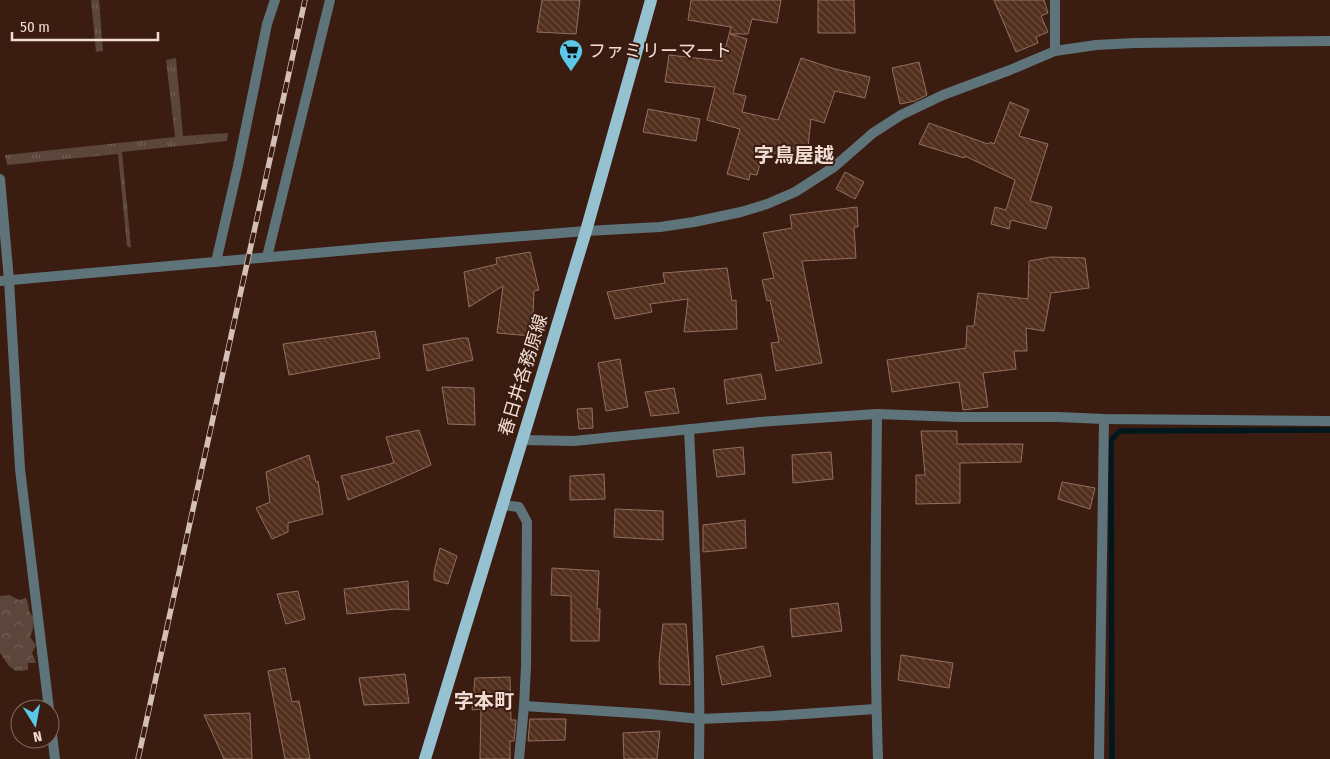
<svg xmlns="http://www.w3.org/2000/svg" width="1330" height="759" viewBox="0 0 1330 759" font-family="'Fira Sans Condensed','Noto Sans JP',sans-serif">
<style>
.grass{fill:url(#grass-tufts)}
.forest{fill:url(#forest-crowns)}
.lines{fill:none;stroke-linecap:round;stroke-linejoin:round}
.stream{stroke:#00171e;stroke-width:5.5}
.building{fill:url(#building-back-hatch);stroke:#926f60}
.minor{stroke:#5e737a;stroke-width:10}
.tertiary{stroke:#5e737a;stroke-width:10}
.primary{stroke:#95c1d0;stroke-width:12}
.rail-casing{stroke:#d4beb5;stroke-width:5.5}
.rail{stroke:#3a1d10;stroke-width:4;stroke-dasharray:11;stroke-linecap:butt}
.labels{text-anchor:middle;stroke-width:4;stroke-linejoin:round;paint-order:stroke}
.poi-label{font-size:18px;fill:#f1ddd4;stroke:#3a1d10;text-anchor:start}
.street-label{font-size:18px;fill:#f1ddd4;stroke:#3a1d10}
.quarter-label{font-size:20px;font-weight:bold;fill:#f1ddd4;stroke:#3a1d10}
</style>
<defs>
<pattern id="grass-tufts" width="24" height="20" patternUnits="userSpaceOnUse" patternTransform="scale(1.25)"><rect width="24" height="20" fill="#5c453b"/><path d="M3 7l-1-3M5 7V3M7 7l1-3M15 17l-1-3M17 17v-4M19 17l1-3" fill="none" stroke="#745f56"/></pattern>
<pattern id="forest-crowns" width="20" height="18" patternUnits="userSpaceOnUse" patternTransform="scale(1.25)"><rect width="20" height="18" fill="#5c453b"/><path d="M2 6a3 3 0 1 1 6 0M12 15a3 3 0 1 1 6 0" fill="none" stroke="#745f56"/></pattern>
<pattern id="building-back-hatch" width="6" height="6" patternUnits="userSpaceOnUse" patternTransform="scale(1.25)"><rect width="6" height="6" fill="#522e1d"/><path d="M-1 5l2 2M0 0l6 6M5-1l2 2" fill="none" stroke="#6b4c3d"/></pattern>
</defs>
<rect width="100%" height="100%" fill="#3a1d10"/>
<!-- grass -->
<g class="grass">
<polygon points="91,0 99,0 103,51 96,52"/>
<polygon points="176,58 183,136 228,133 227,141 122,152 131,248 127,246 118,154 7,165 5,155 175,137 166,60"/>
</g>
<!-- forest -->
<polygon class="forest" points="9,595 19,600 26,598 28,603 29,611 34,618 33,629 30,637 36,645 32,653 36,663 28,663 28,670 16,671 9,666 0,653 0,596"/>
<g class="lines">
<!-- stream -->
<polyline class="stream" points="1112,759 1111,440 1120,431 1330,430"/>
</g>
<!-- building -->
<g class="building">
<polygon points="542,0 580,0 576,34 537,32"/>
<polygon points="691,0 781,0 777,23 752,19 748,34 730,34 747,39 733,93 746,96 742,112 778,120 801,58 835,69 870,77 865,98 835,91 824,123 811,119 807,157 763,152 757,175 750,174 749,180 727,174 740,129 707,120 715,87 665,82 669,55 722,61 731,27 688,20"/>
<polygon points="818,0 854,0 855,33 818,33"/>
<polygon points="994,0 1044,0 1048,13 1041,16 1048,32 1036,37 1038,43 1016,52"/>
<polygon points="919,62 927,95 915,101 900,104 892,68"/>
<polygon points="1010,102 1029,110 1019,136 1048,144 1030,201 1052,207 1046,229 1011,220 1009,229 991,224 995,207 1006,210 1015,180 965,156 964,158 919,144 929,123 988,144 990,142 994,144"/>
<polygon points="648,109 700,119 696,141 643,132"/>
<polygon points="845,172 864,182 855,199 836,189"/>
<polygon points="857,207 858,227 854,227 856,258 802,261 822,363 776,371 771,343 779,342 770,300 767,301 762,280 774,278 763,233 792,228 790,215"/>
<polygon points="530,252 539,290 534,291 532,336 497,333 503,286 469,307 464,272 497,264 496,258"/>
<polygon points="1051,257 1085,258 1089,288 1051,293 1044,331 1026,328 1027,351 1014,351 1016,369 983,373 988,407 963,410 959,382 892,392 887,360 966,348 967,326 974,326 978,293 1028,299 1029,261"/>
<polygon points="727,268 732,301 736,300 737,329 684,332 688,299 650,304 652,312 615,319 607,292 665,283 663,273"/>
<polygon points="375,331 380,358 289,375 283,344"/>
<polygon points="462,338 468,338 473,360 427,371 423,345"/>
<polygon points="620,359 628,407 606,411 598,363"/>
<polygon points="761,374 766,399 727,404 724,380"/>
<polygon points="442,387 474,388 475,425 448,424"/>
<polygon points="674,388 679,413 651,416 645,392"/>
<polygon points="592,408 593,428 579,429 577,409"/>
<polygon points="419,430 431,465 393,482 348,500 341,476 394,463 386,437"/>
<polygon points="921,431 957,431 957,444 1023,444 1021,462 960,463 960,503 916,504 916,475 925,475"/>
<polygon points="743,447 745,474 717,477 713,450"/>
<polygon points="831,452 833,479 793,483 792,455"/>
<polygon points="309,455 316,482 318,481 323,514 288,523 288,532 272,539 256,508 270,502 266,472"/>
<polygon points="604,474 605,499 570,500 570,476"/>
<polygon points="1062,482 1095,488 1090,509 1058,499"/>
<polygon points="615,509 663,511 663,540 614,537"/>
<polygon points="745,520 746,548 703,552 703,525"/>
<polygon points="440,548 457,556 448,584 434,580 434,572"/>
<polygon points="552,568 599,571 597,609 600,609 599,641 571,641 571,596 551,595"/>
<polygon points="408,581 409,610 396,609 347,614 344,589"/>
<polygon points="298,591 305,619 286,624 277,594"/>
<polygon points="838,603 842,631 792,637 790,609"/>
<polygon points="663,624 686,624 690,685 660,684 659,662"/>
<polygon points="763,646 771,676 722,685 716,656"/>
<polygon points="901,655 953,663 949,688 898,680"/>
<polygon points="285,668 292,702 299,701 310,759 285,759 268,671"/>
<polygon points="405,674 409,703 364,705 359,678"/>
<polygon points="510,677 511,720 516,720 514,741 510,741 510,759 480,759 481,709 472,710 475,678"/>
<polygon points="250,713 252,759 224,759 204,715"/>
<polygon points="530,719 566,719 565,740 528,741"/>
<polygon points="660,731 657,759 624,759 623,733"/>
</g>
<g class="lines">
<!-- minor -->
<g class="minor">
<polyline points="1055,0 1055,51"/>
<polyline points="0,179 9,280 20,469 49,709"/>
<polyline points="267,257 330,0"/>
<polyline points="216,262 238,166 267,24 275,0"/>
<path d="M 877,414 C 876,529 874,644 878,759"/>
<path d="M 689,429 C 694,539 701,649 699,759"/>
<polyline points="522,440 574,441 760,422 877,414 958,417 1058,417 1104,419 1330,421"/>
<polyline points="502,505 519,507 527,522 526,667 524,706 519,759"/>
<polyline points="524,706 650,714 700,719 773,716 876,709"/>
<polyline points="50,717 55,759"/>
<polyline points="1099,759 1104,419"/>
</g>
<!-- tertiary -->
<polyline class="tertiary" points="0,281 384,247 586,231 660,227 694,222 741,212 767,204 795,192 834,167 873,133 901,115 943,95 1010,70 1055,51 1096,45 1135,43 1330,41"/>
<!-- primary -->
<polyline class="primary" points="425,759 586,231 651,0"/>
<!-- rail casing -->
<g class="rail-casing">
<polyline id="rail" points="138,759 305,0"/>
</g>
<!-- rail -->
<use href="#rail" class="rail"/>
</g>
<!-- icons -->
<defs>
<g id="supermarket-pin" transform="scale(1.25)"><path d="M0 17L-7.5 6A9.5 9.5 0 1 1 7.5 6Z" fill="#5bc8e7" stroke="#3a1d10"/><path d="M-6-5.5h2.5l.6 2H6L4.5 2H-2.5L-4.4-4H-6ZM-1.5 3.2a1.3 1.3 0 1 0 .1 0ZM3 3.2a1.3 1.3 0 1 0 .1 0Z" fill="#111"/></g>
</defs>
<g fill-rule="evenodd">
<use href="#supermarket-pin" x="571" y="51"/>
</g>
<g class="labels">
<!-- poi labels -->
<g class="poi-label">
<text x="588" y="57">ファミリーマート</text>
</g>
<!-- street labels -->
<g class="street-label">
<text transform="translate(523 375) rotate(-73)" y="6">春日井各務原線</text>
</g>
<!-- quarter labels -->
<g class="quarter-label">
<text x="794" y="162">字鳥屋越</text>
<text x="484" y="708">字本町</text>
</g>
</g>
<!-- north arrow -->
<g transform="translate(35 724) rotate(169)"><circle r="24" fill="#3a1d10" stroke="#836a5e"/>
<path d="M0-4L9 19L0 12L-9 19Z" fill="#5bc8e7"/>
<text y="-8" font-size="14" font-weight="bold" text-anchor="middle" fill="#f1ddd4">N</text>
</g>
<!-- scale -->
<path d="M12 32v8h146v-8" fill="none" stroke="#f1ddd4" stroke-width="2.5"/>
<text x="20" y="32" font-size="15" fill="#f1ddd4" stroke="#3a1d10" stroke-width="4" paint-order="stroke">50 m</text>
</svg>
